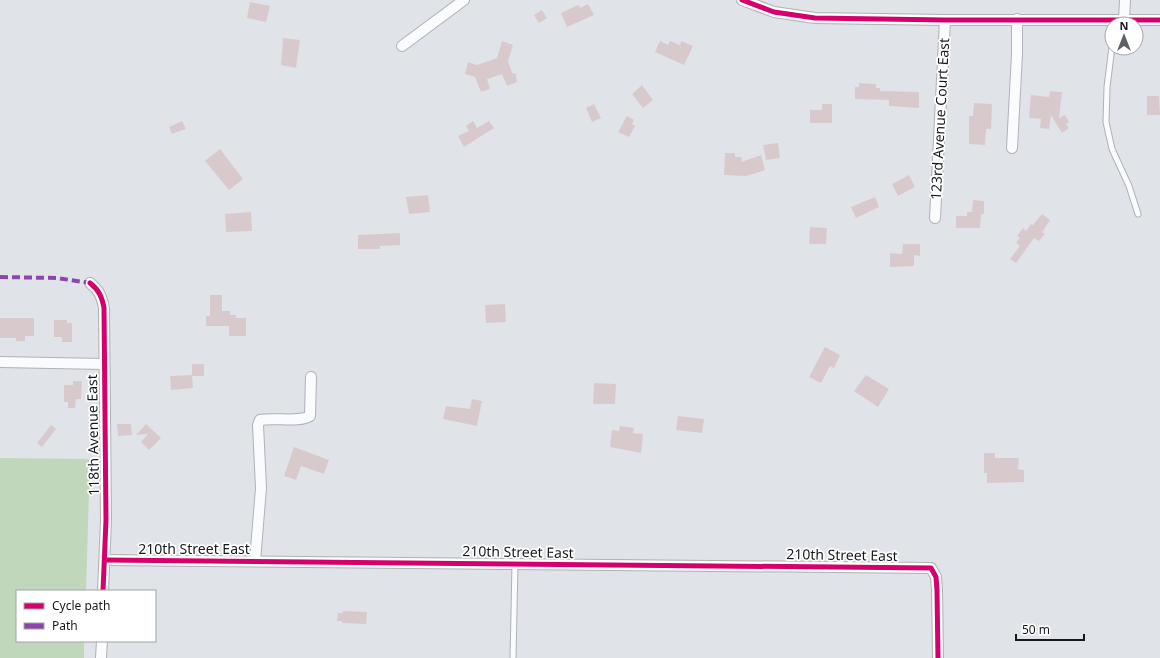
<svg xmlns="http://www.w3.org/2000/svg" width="1160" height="658" viewBox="0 0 1160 658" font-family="'Noto Sans',sans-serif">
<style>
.green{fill:#c0d7bb}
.building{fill:#d8cacc}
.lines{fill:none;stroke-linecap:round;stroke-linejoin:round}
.service-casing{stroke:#aeb1b6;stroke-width:7}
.minor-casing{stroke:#aeb1b6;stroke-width:12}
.service{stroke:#fafbfc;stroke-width:5}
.minor{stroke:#fafbfc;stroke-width:10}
.quiet{stroke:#8e44ad;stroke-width:4;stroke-dasharray:8 4;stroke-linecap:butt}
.cycleway-casing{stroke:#fff;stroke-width:8}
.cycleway{stroke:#d6006c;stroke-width:5}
.labels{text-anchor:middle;stroke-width:3.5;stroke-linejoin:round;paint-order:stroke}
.street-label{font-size:14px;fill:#16191c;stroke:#fff}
</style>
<rect width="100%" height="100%" fill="#e0e4e9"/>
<!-- green -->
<polygon class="green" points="0,458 90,459 86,591 17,591 17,641 84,641 84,658 0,658"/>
<!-- building -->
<g class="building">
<polygon points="250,2 270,6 266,22 247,18"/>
<polygon points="588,4 594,15 567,27 561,13 578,5 580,8"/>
<polygon points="542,10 547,18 539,23 534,15"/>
<polygon points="283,38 300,40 296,68 281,65"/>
<polygon points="502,41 513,45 508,61 512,73 516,74 517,82 507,86 502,74 487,79 490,89 481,92 475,77 465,74 468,62 477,65 497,58"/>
<polygon points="660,41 668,45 670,41 680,45 681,41 693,46 684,65 655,52"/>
<polygon points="859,83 876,84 876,88 880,88 880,91 919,92 919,108 889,106 889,100 855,99 855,87 859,87"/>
<polygon points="642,85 653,100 643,108 632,94"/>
<polygon points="1050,91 1062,92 1059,118 1065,115 1069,122 1066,124 1069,128 1062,133 1051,115 1049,129 1040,128 1041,119 1029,118 1031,95 1049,97"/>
<polygon points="1147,96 1159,96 1160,115 1147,115"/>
<polygon points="974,103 992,104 991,129 986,129 985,145 969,144 969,116 973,116"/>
<polygon points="594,104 601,118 592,122 586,108"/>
<polygon points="822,104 832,104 832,123 810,123 810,110 822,110"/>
<polygon points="627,116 634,120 632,124 635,126 629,137 618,132"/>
<polygon points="182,121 186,129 172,134 169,127"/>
<polygon points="473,121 477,128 489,121 494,128 464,147 458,136 469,131 466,126"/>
<polygon points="778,143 780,158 766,160 763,145"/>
<polygon points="220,149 243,179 229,190 205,161"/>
<polygon points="725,153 735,153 735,157 742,157 741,162 761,155 765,170 746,176 724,175"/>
<polygon points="909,175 915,187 898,196 892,184"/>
<polygon points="428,195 430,212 409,214 406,197"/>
<polygon points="875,197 879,207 856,218 851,207"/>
<polygon points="973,200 984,201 984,214 981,214 980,228 956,228 956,216 967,216 967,212 972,212"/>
<polygon points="251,212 252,231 226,232 225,214"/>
<polygon points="1042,214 1050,220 1042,232 1045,234 1039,241 1034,238 1016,263 1010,259 1020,246 1016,243 1020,238 1017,236 1023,228 1026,231 1031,224 1033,225"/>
<polygon points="810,227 827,228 826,244 809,244"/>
<polygon points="400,233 400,245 380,246 380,249 358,249 358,235"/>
<polygon points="903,244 920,244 920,256 914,255 914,266 890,267 890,253 902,254"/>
<polygon points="210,295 222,295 222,311 230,311 230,315 236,315 236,318 246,318 246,336 229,336 229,326 206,326 206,316 210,316"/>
<polygon points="505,304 506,322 486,323 485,305"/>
<polygon points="0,318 34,318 34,336 25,336 25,341 16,341 16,338 0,338"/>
<polygon points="54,320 67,320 67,323 72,323 72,342 62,342 62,337 54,337"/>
<polygon points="825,347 840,355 834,368 830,366 821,383 809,377"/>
<rect x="192" y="364" width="12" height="12"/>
<polygon points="192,375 193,388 171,390 170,376"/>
<polygon points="866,375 889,389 878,407 854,391"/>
<polygon points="73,381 82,381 81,399 76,399 75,408 68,408 68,402 64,402 64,385 73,385"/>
<polygon points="594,383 616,384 615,404 593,404"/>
<polygon points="472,399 482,401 477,426 443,419 446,406 470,409"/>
<polygon points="678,416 704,419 702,433 676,430"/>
<polygon points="117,424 131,424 132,435 118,436"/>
<polygon points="146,424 161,438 149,450 141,442 148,434 136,435"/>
<polygon points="51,425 56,429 42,447 37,443"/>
<polygon points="620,426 634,428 633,433 643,434 641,453 610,447 612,430 619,431"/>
<polygon points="294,447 329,460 324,474 301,466 296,480 284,476"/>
<polygon points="984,453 995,453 995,458 1019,458 1018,469 1024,470 1024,482 987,483 987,473 984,473"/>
<polygon points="343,611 367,612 366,624 342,623 342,621 337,621 338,613 343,613"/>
</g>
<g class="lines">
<!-- service casing -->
<g class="service-casing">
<g id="service">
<polyline points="1112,47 1107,87 1106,122 1112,149 1129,186 1138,214"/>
<polyline points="513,658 515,564"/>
</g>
</g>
<!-- minor casing -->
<g class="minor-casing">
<g id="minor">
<polyline points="742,0 774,12 815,18 945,20 1160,20"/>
<polyline points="1124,19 1125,0"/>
<polyline points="402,46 464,0"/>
<polyline points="1012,148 1017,54 1017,19"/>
<polyline points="935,218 945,20"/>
<path d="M 90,283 C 99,290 102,297 104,308 L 106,520 L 103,591"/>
<polyline points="0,362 104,364"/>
<polyline points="105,560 931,568 936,577 937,590 938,658"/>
<path d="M 255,561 L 261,488 L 258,425 L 260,420 C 275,417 298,423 310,416 L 311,377"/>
<polyline points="101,658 102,641"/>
</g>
</g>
<!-- service -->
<use href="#service" class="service"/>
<!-- minor -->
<use href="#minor" class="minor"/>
<!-- quiet -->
<polyline class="quiet" points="0,277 57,278 90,283"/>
<!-- cycleway casing -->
<g class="cycleway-casing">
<g id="cycleway">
<polyline points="742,0 774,12 815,18 945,20 1160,20"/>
<path d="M 90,283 C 99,290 102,297 104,308 L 106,520 L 103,591"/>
<polyline points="105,560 931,568 936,577 937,590 938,658"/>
</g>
</g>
<!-- cycleway -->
<use href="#cycleway" class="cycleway"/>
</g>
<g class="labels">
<!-- street labels -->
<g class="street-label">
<text transform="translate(940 119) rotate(-87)" y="5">123rd Avenue Court East</text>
<text transform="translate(93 435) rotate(-91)" y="5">118th Avenue East</text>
<text x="194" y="554">210th Street East</text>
<text transform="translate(518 552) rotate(1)" y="5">210th Street East</text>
<text transform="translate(842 555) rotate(1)" y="5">210th Street East</text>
</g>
</g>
<!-- legend -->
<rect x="16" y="590" width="140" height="52" fill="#ffffff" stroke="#a2a3a4"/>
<rect x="24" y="603" width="20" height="6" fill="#d6006c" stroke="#a2a3a4"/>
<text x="52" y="610" font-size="12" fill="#16191c">Cycle path</text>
<rect x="24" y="623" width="20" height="6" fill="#8e44ad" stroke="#a2a3a4"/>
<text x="52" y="630" font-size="12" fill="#16191c">Path</text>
<!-- north arrow -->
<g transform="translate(1124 36)"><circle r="19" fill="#ffffff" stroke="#a2a3a4"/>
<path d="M0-3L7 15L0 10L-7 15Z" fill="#5d6064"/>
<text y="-6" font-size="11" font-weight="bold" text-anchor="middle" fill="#16191c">N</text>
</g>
<!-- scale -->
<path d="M1016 634v6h68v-6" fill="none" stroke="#16191c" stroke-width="2"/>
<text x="1022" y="634" font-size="12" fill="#16191c" stroke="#ffffff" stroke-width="3" paint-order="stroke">50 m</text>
</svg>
